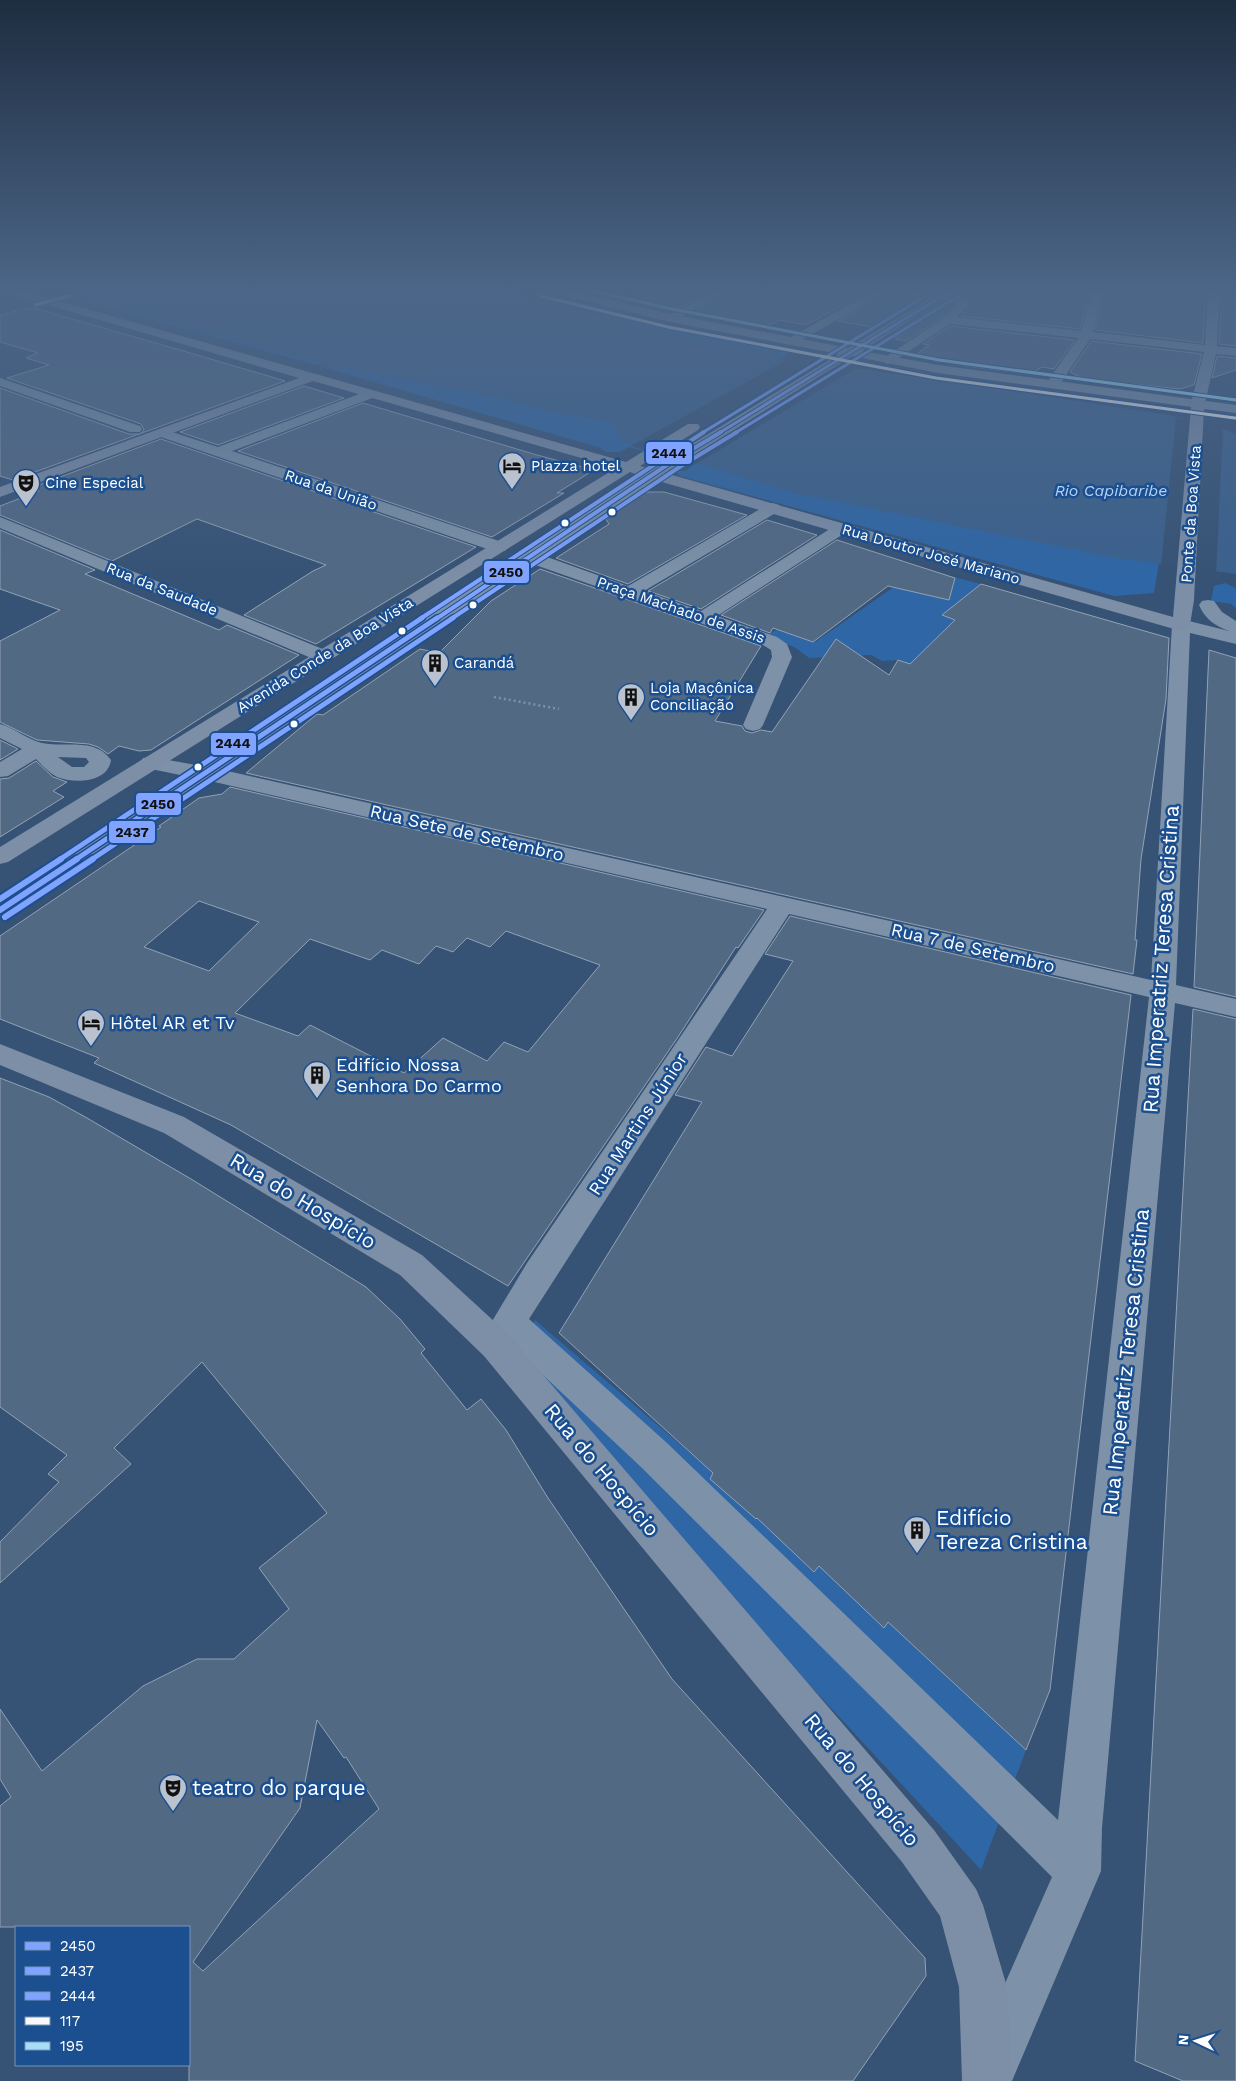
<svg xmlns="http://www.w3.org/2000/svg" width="1236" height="2081" viewBox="0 0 1236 2081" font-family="'Work Sans',sans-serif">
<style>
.green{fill:#2f66a5}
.water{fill:#3b618d}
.pier{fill:#365274}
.building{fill:#526984;stroke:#92a2b6;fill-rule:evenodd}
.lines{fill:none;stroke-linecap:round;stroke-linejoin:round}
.path{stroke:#7d92a8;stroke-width:2.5;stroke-dasharray:2 3;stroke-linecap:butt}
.minor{fill:#7d92a8;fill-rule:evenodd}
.major{fill:#7d8ea7;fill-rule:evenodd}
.bus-1-far3-casing{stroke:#1b4f8f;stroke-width:5}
.bus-1-far2-casing{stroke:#1b4f8f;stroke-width:6}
.bus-1-far1-casing{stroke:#1b4f8f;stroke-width:8}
.bus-1-casing{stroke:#1b4f8f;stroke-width:10}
.bus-2-far3-casing{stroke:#1b4f8f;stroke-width:5}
.bus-2-far2-casing{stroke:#1b4f8f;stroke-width:6}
.bus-2-far1-casing{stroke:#1b4f8f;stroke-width:8}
.bus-2-casing{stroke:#1b4f8f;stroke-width:10}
.bus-3-far3-casing{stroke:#1b4f8f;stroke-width:5}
.bus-3-far2-casing{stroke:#1b4f8f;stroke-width:6}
.bus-3-far1-casing{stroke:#1b4f8f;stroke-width:8}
.bus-3-casing{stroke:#1b4f8f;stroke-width:10}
.bus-4-casing{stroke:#1b4f8f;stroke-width:5}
.bus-5-casing{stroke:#1b4f8f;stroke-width:5}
.bus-1-far3{stroke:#80a3ff;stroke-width:3}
.bus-1-far2{stroke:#80a3ff;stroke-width:4}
.bus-1-far1{stroke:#80a3ff;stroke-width:5}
.bus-1{stroke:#80a3ff;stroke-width:6}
.bus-2-far3{stroke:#80a3ff;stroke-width:3}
.bus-2-far2{stroke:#80a3ff;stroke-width:4}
.bus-2-far1{stroke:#80a3ff;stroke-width:5}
.bus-2{stroke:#80a3ff;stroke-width:6}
.bus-3-far3{stroke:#80a3ff;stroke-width:3}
.bus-3-far2{stroke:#80a3ff;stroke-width:4}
.bus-3-far1{stroke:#80a3ff;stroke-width:5}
.bus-3{stroke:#80a3ff;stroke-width:6}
.bus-4{stroke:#faf7f7;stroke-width:3}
.bus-5{stroke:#a8ddf7;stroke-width:3}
.bus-dot{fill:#fff;stroke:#1b4f8f;stroke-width:2}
.labels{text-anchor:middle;stroke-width:5;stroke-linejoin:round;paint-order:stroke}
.far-poi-label{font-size:15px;fill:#fff;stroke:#1b4f8f;text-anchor:start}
.far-street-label{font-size:15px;fill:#fff;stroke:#1b4f8f}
.far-water-label{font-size:16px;font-style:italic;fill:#b5d3f5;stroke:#1b4f8f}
.street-label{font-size:18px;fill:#fff;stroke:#1b4f8f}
.poi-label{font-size:18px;fill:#fff;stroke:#1b4f8f;text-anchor:start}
.near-street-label{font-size:21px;fill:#fff;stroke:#1b4f8f}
.near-poi-label{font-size:21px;fill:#fff;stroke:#1b4f8f;text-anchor:start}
.line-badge{stroke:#1b4f8f;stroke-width:2}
.pale-badge-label{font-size:14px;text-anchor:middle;font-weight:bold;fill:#111}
</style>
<rect width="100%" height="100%" fill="#365274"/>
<!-- green -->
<g class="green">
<polygon points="91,290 109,291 113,299 104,304 319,361 317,365 102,306 64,298"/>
<polygon points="606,314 611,314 788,352 782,358 648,330 599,316"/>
<polygon points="338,366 509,399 549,411 615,422 792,492 1159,563 1154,593 1114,596 680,476 674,470 686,471 693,465 629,447 620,452 605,452 601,448 325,368"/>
<polygon points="935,572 981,584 943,615 955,620 911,664 898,660 882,661 871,655 809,658 796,648 766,635 777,630 815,642 898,584"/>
<polygon points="1225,583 1236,588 1236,608 1231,604 1211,601 1214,586"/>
<polygon points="535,1320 888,1622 1026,1750 981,1870 692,1558 516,1349"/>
</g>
<!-- water -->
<polygon class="water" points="61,287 499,287 648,330 776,355 785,361 863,369 1168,415 1222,428 1236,434 1236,574 1105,556 792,492 619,440 614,422 549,411 509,399 338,366 325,368 317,365 318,361 103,303 113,299 109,291"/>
<!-- pier -->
<g class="pier">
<polygon points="788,359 857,368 694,465 631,446"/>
<polygon points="1176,418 1223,426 1216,574 1161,566"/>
</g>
<!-- building -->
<g class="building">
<polygon points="635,287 720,287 676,310 634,302"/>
<polygon points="740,287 876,287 806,325 780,320 766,327 692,313"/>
<polygon points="910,287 945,287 877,328 838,321 891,292 914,299 923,295 922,292"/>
<polygon points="964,287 1057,287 1064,292 1089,296 1080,329 961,316 970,306 968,297 957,292"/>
<polygon points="1106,287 1206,287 1203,343 1095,330"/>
<polygon points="1222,287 1236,287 1236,346 1219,344"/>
<polygon points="948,298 954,302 954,304 943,317 906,341 895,339 903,333 896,332"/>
<polygon points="34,308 187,352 285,381 13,480 0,476 0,388 129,434 140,434 144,430 141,424 7,378 49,365 26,358 38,353 0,342 0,315 24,309"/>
<polygon points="950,326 1075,340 1054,369 1042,367 1030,374 966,366 914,356 929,345 923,344"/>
<polygon points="1091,341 1202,354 1194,385 1180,389 1084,379 1070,372"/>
<polygon points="1217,356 1236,358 1236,370 1212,378"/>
<polygon points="304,386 344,398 218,445 180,432"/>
<polygon points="363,403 537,455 594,470 557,493 564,493 492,537 238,451"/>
<polygon points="161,439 476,547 316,644 244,615 313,571 326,565 197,519 112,561 0,515 0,506 39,491 31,488"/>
<polygon points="641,492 664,492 747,515 628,584 556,558 609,524 604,516"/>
<polygon points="767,520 817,535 701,609 648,591"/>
<polygon points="0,530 95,570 85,574 219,630 227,625 299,655 151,750 139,751 119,746 108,754 98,747 89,744 37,740 0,722 0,641 60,610 0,589"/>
<polygon points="837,540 955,578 949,600 888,586 813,642 773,628 770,633 721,615"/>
<polygon points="540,569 761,646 715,721 742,726 745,731 752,733 761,730 772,732 836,639 889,675 898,660 910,664 955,620 942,615 981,584 1169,638 1166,699 1141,859 1135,940 1137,940 1133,974 246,773 317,714 323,715 420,649 439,653 491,601"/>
<polygon points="1209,650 1236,658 1236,997 1194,987"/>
<polygon points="0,740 18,749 0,760"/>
<polygon points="36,761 53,777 67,782 53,791 64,797 0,837 0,779 9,778"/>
<path d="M 230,787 L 764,910 L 738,948 L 736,947 L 678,1037 L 508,1286 L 231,1125 L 94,1063 L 99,1058 L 0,1019 L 0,936 L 161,827 L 159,826 L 199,798 L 222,794 ZM 199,901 L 259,922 L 209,971 L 144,947 ZM 506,931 L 600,965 L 528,1052 L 504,1042 L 487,1061 L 443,1038 L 404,1073 L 310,1025 L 298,1036 L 235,1013 L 310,939 L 370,960 L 382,950 L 419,964 L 436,946 L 453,952 L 467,938 L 490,947 Z"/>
<polygon points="790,916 1131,995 1050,1690 1026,1750 888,1622 884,1628 819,1566 814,1572 757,1518 756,1519 710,1479 713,1473 559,1333 702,1102 675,1095 706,1047 732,1056 793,961 765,954"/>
<polygon points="1193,1009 1236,1019 1236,2081 1183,2081 1135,2061"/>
<path d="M 0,1078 L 49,1097 L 87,1118 L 191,1179 L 366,1287 L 400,1319 L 425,1349 L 421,1353 L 467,1410 L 481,1399 L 506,1430 L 548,1498 L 672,1679 L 925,1958 L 926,1976 L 853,2081 L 189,2081 L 189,1927 L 0,1927 L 0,1806 L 11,1797 L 0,1779 L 0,1709 L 42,1771 L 143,1686 L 197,1659 L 234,1659 L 289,1609 L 259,1568 L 327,1513 L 202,1362 L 114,1448 L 131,1464 L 0,1583 L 0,1542 L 59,1482 L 48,1474 L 67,1455 L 0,1407 ZM 317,1720 L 344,1758 L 346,1757 L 379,1809 L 203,1971 L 193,1962 L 300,1808 Z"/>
</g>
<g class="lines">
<!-- path -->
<polyline class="path" points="494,697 559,709"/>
<!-- minor -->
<g class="minor">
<polygon points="591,287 608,287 607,289 574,299 568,296 570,294"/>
<polygon points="724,287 738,287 674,320 666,320 664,318"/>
<polygon points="880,287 905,287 921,294 915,297 891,290 794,344 790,345 784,341"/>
<polygon points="1059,287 1093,289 1093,287 1104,287 1093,332 1205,345 1208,287 1220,287 1217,346 1236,348 1236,356 1216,354 1205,403 1198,407 1191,403 1204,352 1090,339 1058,387 1053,388 1046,384 1078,338 950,324 891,363 887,364 881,360 944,318 956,305 956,301 942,293 948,290 967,299 968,306 957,317 1081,331 1091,295 1064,290"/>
<polygon points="0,378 140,426 142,429 140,432 130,432 0,386"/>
<polygon points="370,390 375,391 377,394 375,397 232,451 505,543 507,547 505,551 493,551 158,436 156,433 158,430 163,429 218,447"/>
<polygon points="773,503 779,505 781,508 779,511 644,591 701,611 836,525 848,525 850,528 848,531 717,616 777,637 787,644 792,657 763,725 760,729 753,731 746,729 743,725 772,657 771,650 763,645 524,561 522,557 524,553 536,553 628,586 767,505"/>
<polygon points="0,517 330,652 333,656 330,660 323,662 316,660 0,528"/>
<path d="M 1208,600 L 1214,601 L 1222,612 L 1236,621 L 1236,644 L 1190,633 L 1176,985 L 1236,999 L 1236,1017 L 1175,1003 L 1102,1828 L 1101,1871 L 1012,2081 L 962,2081 L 1052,1877 L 641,1467 L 512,1346 L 499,1353 L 487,1349 L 482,1338 L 527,1263 L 767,909 L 219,783 L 151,769 L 143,768 L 140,763 L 143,758 L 151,757 L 219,769 L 1151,980 L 1172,625 L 1174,621 L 1181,619 L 1229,631 C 1215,626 1205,619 1199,605 L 1202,601 ZM 789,914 L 1149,997 L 1058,1820 L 667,1443 L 529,1319 Z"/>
<path d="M 0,724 C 15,728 28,740 42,743 C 66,748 95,737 111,760 C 108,783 74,784 57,777 C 49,773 42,765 36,759 L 8,776 L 0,777 L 0,762 L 22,749 L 0,738 ZM 58,757 L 86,758 L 89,762 L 84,767 L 72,767 Z"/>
</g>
<!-- major -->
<g class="major">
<path d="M 0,287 L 9,287 L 626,462 L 688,424 L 698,424 L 700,427 L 698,430 L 640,466 L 651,469 L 839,354 L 670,322 L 539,289 L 538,287 L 557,287 L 670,314 L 848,348 L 949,287 L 962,287 L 862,351 L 938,365 L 1236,405 L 1236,413 L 1204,409 L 1194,600 L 1190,625 L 1188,629 L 1181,631 L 1174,629 L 655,480 L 9,916 L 0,918 L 0,899 L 641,476 L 630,472 L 8,862 L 0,864 L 0,847 L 616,468 L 313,381 L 0,497 L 0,487 L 299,378 L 0,291 ZM 852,356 L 938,373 L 1191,407 L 1173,617 L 665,473 Z"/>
<polygon points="0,1044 184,1117 422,1255 508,1334 934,1830 976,1889 983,1905 1007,1987 1012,2081 962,2081 959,1987 940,1916 902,1862 484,1356 400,1275 164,1133 0,1065"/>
</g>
<!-- bus-1-far3 casing -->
<g class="bus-1-far3-casing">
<polyline id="bus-1-far3" points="719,433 957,287"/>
</g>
<!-- bus-1-far2 casing -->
<g class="bus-1-far2-casing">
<polyline id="bus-1-far2" points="436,619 676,459 721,432"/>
</g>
<!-- bus-1-far1 casing -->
<g class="bus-1-far1-casing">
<polyline id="bus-1-far1" points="75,860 437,618"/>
</g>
<!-- bus-1 casing -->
<g class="bus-1-casing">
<polyline id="bus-1" points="0,910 77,859"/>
</g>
<!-- bus-2-far3 casing -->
<g class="bus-2-far3-casing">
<polyline id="bus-2-far3" points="735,433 962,294"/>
</g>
<!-- bus-2-far2 casing -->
<g class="bus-2-far2-casing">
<polyline id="bus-2-far2" points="451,619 681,466 737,432"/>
</g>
<!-- bus-2-far1 casing -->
<g class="bus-2-far1-casing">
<polyline id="bus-2-far1" points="91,860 453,618"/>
</g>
<!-- bus-2 casing -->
<g class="bus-2-casing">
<polyline id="bus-2" points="5,917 93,859"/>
</g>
<!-- bus-3-far3 casing -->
<g class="bus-3-far3-casing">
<polyline id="bus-3-far3" points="702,433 940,287"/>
</g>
<!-- bus-3-far2 casing -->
<g class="bus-3-far2-casing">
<polyline id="bus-3-far2" points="420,619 704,432"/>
</g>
<!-- bus-3-far1 casing -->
<g class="bus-3-far1-casing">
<polyline id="bus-3-far1" points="59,860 422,618"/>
</g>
<!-- bus-3 casing -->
<g class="bus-3-casing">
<polyline id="bus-3" points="0,899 61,859"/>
</g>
<!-- bus-4 casing -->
<g class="bus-4-casing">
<g id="bus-4">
<polyline points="541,296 668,327 936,378 1235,418"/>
<polyline points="35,305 72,295"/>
</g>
</g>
<!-- bus-5 casing -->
<g class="bus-5-casing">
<polyline id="bus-5" points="576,287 672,309 939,360 1236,400"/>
</g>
<!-- bus-1-far3 -->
<use href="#bus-1-far3" class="bus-1-far3"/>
<!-- bus-1-far2 -->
<use href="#bus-1-far2" class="bus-1-far2"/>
<!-- bus-1-far1 -->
<use href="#bus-1-far1" class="bus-1-far1"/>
<!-- bus-1 -->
<use href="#bus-1" class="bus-1"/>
<!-- bus-2-far3 -->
<use href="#bus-2-far3" class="bus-2-far3"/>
<!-- bus-2-far2 -->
<use href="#bus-2-far2" class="bus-2-far2"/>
<!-- bus-2-far1 -->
<use href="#bus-2-far1" class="bus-2-far1"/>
<!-- bus-2 -->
<use href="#bus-2" class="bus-2"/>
<!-- bus-3-far3 -->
<use href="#bus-3-far3" class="bus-3-far3"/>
<!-- bus-3-far2 -->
<use href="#bus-3-far2" class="bus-3-far2"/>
<!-- bus-3-far1 -->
<use href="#bus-3-far1" class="bus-3-far1"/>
<!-- bus-3 -->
<use href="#bus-3" class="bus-3"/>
<!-- bus-4 -->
<use href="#bus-4" class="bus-4"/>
<!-- bus-5 -->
<use href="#bus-5" class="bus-5"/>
</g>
<!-- sky -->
<linearGradient id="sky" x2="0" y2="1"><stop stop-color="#1e2d40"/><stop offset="0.5" stop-color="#4c6688"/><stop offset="1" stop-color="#4c6688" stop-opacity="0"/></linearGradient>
<rect width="1236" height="579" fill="url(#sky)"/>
<!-- icons -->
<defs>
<g id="hotel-pin" transform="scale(1.4375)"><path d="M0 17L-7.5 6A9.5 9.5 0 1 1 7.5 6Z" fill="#b9c2ce" stroke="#1b4f8f"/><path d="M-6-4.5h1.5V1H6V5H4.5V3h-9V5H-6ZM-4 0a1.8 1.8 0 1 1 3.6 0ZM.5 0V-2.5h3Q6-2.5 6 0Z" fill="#111"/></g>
<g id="theatre-pin" transform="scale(1.4375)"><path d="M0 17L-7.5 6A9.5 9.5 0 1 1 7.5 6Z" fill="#b9c2ce" stroke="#1b4f8f"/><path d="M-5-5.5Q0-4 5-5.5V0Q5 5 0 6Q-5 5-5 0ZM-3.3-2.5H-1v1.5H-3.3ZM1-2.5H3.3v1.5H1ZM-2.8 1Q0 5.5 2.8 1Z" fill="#111"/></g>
<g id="building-pin" transform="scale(1.4375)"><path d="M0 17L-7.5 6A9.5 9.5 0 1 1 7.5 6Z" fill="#b9c2ce" stroke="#1b4f8f"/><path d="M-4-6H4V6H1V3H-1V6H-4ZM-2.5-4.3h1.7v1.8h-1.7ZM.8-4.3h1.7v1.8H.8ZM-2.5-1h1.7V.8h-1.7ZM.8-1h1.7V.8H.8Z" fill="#111"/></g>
</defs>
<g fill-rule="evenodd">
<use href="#hotel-pin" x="512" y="466"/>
<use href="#theatre-pin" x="26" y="483"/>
<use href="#building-pin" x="435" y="663"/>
<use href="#building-pin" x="631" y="697"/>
<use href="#hotel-pin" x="91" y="1023"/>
<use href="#building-pin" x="317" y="1075"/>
<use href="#building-pin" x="917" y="1530"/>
<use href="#theatre-pin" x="173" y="1788"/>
</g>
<!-- markers -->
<g class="bus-dot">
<circle cx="612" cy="512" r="4.5"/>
<circle cx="565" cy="523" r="4.5"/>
<circle cx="473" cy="605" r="4.5"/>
<circle cx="402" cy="631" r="4.5"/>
<circle cx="294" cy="724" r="4.5"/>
<circle cx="198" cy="767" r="4.5"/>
</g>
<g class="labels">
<!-- far-poi labels -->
<g class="far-poi-label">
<text x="531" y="471">Plazza hotel</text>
<text x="45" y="488">Cine Especial</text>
<text x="454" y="668">Carandá</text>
<text x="650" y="693">Loja Maçônica<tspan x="650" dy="17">Conciliação</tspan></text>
</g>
<!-- far-street labels -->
<g class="far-street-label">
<text transform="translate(331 490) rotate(19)" y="5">Rua da União</text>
<text transform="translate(1191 514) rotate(-86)" y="5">Ponte da Boa Vista</text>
<text transform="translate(931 554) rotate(16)" y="5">Rua Doutor José Mariano</text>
<text transform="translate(162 589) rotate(22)" y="5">Rua da Saudade</text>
<text transform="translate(681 610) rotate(19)" y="5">Praça Machado de Assis</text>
<text transform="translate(325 655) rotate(-32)" y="5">Avenida Conde da Boa Vista</text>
</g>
<!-- far-water labels -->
<g class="far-water-label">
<text x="1111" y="496">Rio Capibaribe</text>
</g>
<!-- street labels -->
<g class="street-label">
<text transform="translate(467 833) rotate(13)" y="6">Rua Sete de Setembro</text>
<text transform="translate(973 948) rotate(13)" y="6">Rua 7 de Setembro</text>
<text transform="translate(638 1124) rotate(-57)" y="6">Rua Martins Júnior</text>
</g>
<!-- poi labels -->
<g class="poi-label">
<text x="110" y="1029">Hôtel AR et Tv</text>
<text x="336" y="1071">Edifício Nossa<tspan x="336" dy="21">Senhora Do Carmo</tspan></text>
</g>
<!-- near-street labels -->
<g class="near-street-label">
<text transform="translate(1161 959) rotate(-86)" y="7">Rua Imperatriz Teresa Cristina</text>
<text transform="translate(303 1201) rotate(31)" y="7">Rua do Hospício</text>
<text transform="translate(1126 1362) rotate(-84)" y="7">Rua Imperatriz Teresa Cristina</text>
<text transform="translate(602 1470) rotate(50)" y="7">Rua do Hospício</text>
<text transform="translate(862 1780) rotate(50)" y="7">Rua do Hospício</text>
</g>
<!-- near-poi labels -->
<g class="near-poi-label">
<text x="936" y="1525">Edifício<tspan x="936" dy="24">Tereza Cristina</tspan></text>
<text x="192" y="1795">teatro do parque</text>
</g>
</g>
<g class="line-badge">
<rect x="645" y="441" width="48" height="24" rx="5" fill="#80a3ff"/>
<rect x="483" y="560" width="47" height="24" rx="5" fill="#80a3ff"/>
<rect x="210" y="732" width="47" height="24" rx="5" fill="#80a3ff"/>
<rect x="135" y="792" width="47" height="24" rx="5" fill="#80a3ff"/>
<rect x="108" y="820" width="48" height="24" rx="5" fill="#80a3ff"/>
</g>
<g class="pale-badge-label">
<text x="669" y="458">2444</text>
<text x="506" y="577">2450</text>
<text x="233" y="748">2444</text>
<text x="158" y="809">2450</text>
<text x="132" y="837">2437</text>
</g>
<!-- legend -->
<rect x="15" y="1926" width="175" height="140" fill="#1b4f8f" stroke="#7695bc"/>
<rect x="25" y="1942" width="25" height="8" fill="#80a3ff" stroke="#7695bc"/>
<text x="60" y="1951" font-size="15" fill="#ffffff">2450</text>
<rect x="25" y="1967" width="25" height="8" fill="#80a3ff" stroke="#7695bc"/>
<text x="60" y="1976" font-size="15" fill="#ffffff">2437</text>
<rect x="25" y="1992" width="25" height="8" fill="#80a3ff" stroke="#7695bc"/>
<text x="60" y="2001" font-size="15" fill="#ffffff">2444</text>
<rect x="25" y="2017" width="25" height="8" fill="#faf7f7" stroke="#7695bc"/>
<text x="60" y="2026" font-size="15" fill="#ffffff">117</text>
<rect x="25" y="2042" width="25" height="8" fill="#a8ddf7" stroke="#7695bc"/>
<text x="60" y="2051" font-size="15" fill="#ffffff">195</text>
<!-- north arrow -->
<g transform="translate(1196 2041) rotate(274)" stroke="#1b4f8f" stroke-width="4" paint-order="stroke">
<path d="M0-4L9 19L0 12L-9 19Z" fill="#ffffff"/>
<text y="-8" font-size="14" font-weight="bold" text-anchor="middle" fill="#ffffff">N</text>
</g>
</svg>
